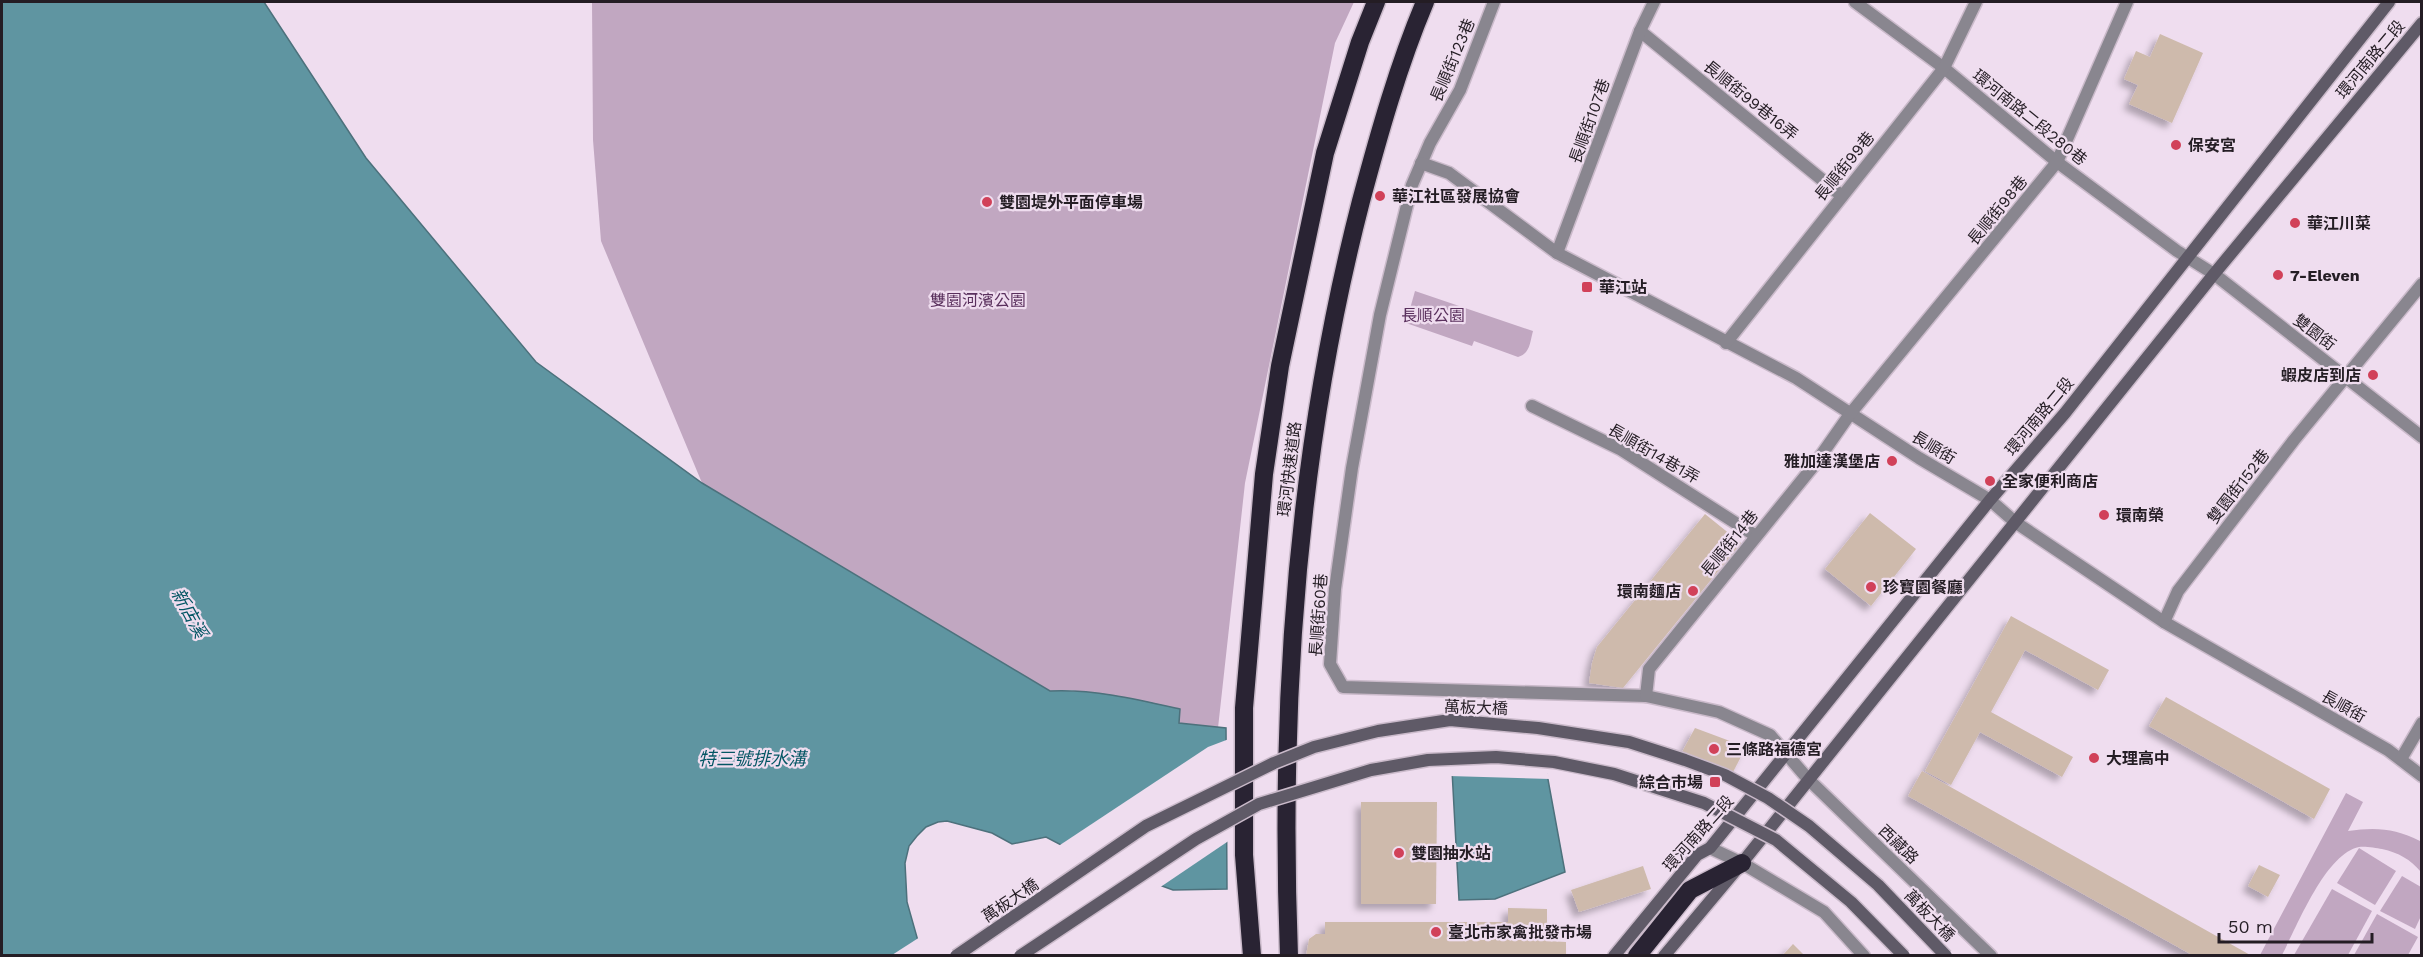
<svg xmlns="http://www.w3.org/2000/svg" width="2423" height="957" viewBox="0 0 2423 957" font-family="'Work Sans','Noto Sans TC',sans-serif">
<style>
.green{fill:#c1a7c1}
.water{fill:#5f95a1;stroke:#4d717c;stroke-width:1.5}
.pier{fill:#efddef}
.building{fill:#cebaac;filter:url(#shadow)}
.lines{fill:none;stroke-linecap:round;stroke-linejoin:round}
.street-casing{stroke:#cabaca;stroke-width:15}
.secondary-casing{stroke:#cabaca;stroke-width:15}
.highway-casing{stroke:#cabaca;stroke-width:21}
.street{stroke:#89868f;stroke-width:12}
.secondary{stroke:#5f5a67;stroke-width:12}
.highway{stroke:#292333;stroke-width:18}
.secondary-bridge-casing{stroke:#cabaca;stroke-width:15;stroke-linecap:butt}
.secondary-bridge{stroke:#5f5a67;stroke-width:12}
.poi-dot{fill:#d14159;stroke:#efddef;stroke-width:2}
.labels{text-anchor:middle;stroke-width:4.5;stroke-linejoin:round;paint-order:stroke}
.street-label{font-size:16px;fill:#241d24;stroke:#efddef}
.poi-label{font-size:16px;font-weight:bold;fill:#241d24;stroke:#efddef;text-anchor:start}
.park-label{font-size:16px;fill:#5a305d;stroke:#efddef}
.water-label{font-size:18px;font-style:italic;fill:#045664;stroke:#efddef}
</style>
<defs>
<filter id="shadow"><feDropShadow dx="-5.5" dy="5.5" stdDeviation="3" flood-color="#0004"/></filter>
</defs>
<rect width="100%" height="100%" fill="#efddef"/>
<!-- green -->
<g class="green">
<polygon points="592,2 1354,2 1335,43 1245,483 1218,728 1179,723 1072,690 1050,691 702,483 601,241 593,140"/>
<path d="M 1415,291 L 1533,331 C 1530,342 1530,354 1518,357 L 1474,341 L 1472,346 L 1406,323 Z"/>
<path d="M 2346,793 L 2363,802 L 2348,831 C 2375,827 2395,828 2420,841 L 2421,872 C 2410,859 2399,853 2382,849 C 2376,848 2365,846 2359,847 C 2325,854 2297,927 2282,955 L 2260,955 Z"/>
<polygon points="2359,848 2396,871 2375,905 2337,883"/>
<polygon points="2402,876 2421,887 2421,916 2415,929 2380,911"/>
<polygon points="2332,889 2372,911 2348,955 2294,955"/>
<polygon points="2377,914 2418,937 2408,955 2354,955"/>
</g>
<!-- water -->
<g class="water">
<path d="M 2,2 L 264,2 L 366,158 L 536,362 L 702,483 L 1050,691 C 1094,689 1136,699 1180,709 L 1179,723 L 1226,728 L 1227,889 L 1173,890 L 1088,859 L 1046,837 L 1012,844 L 992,833 L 947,821 L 938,822 L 926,827 L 917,836 L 909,846 L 905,863 L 907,902 L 922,955 L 2,956 Z"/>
<polygon points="1452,770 1547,774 1565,872 1495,899 1459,900"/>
</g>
<!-- pier -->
<g class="pier">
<polygon points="1229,739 1230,840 1159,888 1086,862 1057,847 1208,747"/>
<polygon points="1452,767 1547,771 1550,779 1449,776 1449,769"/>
<polygon points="920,937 925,956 892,955"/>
</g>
<!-- building -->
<g class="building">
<polygon points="2160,34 2203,53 2172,123 2129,104 2138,85 2124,79 2136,51 2150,57"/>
<polygon points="1870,513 1916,549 1871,606 1825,569"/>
<polygon points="1705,514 1741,543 1623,688 1589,683 1592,663 1597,647"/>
<polygon points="2011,616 2109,670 2098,690 2025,650 1991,712 2073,757 2062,777 1980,732 1951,785 1925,771"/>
<polygon points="2166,697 2330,789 2314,819 2149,726"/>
<polygon points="1695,728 1746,747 1733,772 1682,752"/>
<polygon points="1922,771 2252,956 2194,956 1908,796"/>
<polygon points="1361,802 1437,802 1436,904 1361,904"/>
<polygon points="2259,865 2280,875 2268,897 2248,886"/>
<polygon points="1643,866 1651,889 1579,912 1571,890"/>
<polygon points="1508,908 1547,909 1547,941 1566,942 1566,956 1306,956 1309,939 1316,934 1325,934 1325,922 1508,922"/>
<polygon points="1793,944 1805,956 1782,956"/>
</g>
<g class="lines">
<!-- street casing -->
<g class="street-casing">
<g id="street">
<polyline points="1494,2 1460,90 1430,143 1412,185 1380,315 1352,468 1335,589 1330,664 1343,687 1646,696 1719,712 1770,735 1808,779 1991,956"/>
<polyline points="1855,2 1944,68 2057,162 2177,251 2214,274 2422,437"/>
<polyline points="1640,31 1842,196"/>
<polyline points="1421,163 1449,173 1557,253 1796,378 1919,458 1990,500 2015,522 2164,622 2388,750 2422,776"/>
<polyline points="1557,253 1640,31 1654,2"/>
<polyline points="1726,343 1944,68 1976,2"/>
<polyline points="1532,406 1620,449 1756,536"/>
<polyline points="2164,622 2178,591 2294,440 2422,284"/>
<polyline points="1646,696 1649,669 1815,464 1850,414 2057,162 2127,2"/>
<polyline points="2401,759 2422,723"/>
<polyline points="1710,848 1742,863 1824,912 1864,956"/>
</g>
</g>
<!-- secondary casing -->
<g class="secondary-casing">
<g id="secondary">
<polyline points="1614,956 1697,855 1710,848 1990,500 2065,413 2389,2"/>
<polyline points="1664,956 1742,863 2214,274 2422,23"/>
</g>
</g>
<!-- highway casing -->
<g class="highway-casing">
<g id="highway">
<polyline points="1252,956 1244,855 1244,708 1264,474 1280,366 1325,153 1360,42 1376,2"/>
<path d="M 1289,956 C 1279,701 1297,448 1361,201 C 1379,134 1398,66 1425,2"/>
<polyline points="1637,956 1690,890 1742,863"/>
</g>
</g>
<!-- street -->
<use href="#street" class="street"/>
<!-- secondary -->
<use href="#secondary" class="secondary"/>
<!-- highway -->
<use href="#highway" class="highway"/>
<!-- secondary-bridge casing -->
<g class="secondary-bridge-casing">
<g id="secondary-bridge">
<polyline points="956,956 1146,826 1274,763 1314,747 1378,731 1450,720 1538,728 1629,742 1685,760 1725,775 1768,798 1809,826 1878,885 1946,956"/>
<polyline points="1020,956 1196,839 1259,804 1371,770 1428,760 1496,757 1554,762 1614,774 1704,803 1776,840 1851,902 1904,956"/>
</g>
</g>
<!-- secondary-bridge -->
<use href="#secondary-bridge" class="secondary-bridge"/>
</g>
<!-- markers -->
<g class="poi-dot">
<circle cx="2176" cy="145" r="6"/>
<circle cx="1380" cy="196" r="6"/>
<circle cx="987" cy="202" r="6"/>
<circle cx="2295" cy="223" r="6"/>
<circle cx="2278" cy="275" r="6"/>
<rect x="1581" y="281" width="12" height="12" rx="3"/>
<circle cx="2373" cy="375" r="6"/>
<circle cx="1892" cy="461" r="6"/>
<circle cx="1990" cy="481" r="6"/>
<circle cx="2104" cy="515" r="6"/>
<circle cx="1871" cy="587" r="6"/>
<circle cx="1693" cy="591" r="6"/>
<circle cx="1714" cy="749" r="6"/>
<circle cx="2094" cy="758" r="6"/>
<rect x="1709" y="776" width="12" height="12" rx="3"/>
<circle cx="1399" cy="853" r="6"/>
<circle cx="1436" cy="932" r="6"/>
</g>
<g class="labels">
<!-- street labels -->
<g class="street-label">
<text transform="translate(2370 59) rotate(-50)" y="6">環河南路二段</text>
<text transform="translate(1452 60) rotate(-67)" y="6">長順街123巷</text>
<text transform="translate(1751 100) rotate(39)" y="6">長順街99巷16弄</text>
<text transform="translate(2030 117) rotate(39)" y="6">環河南路二段280巷</text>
<text transform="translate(1589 121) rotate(-70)" y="6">長順街107巷</text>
<text transform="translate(1844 166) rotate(-51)" y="6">長順街99巷</text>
<text transform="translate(1997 210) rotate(-51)" y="6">長順街98巷</text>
<text transform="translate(2315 332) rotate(37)" y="6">雙園街</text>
<text transform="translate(2039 416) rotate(-50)" y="6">環河南路二段</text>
<text transform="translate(1934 447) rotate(31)" y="6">長順街</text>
<text transform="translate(1654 453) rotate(30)" y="6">長順街14巷1弄</text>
<text transform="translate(1289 469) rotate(-83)" y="6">環河快速道路</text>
<text transform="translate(2238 486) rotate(-52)" y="6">雙園街152巷</text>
<text transform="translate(1729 543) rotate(-51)" y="6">長順街14巷</text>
<text transform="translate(1318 615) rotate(-86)" y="6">長順街60巷</text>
<text transform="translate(2344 706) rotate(29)" y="6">長順街</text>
<text transform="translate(1476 707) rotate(2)" y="6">萬板大橋</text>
<text transform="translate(1698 833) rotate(-48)" y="6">環河南路二段</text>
<text transform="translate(1899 844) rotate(44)" y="6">西藏路</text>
<text transform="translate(1010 900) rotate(-34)" y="6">萬板大橋</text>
<text transform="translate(1930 915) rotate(46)" y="6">萬板大橋</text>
</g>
<!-- poi labels -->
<g class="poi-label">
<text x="2188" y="151">保安宮</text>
<text x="1392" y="202">華江社區發展協會</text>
<text x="999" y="208">雙園堤外平面停車場</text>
<text x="2307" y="229">華江川菜</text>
<text x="2290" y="281">7-Eleven</text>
<text x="1599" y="293">華江站</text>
<text x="2361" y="381" text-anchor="end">蝦皮店到店</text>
<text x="1880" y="467" text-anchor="end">雅加達漢堡店</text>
<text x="2002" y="487">全家便利商店</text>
<text x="2116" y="521">環南榮</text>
<text x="1883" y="593">珍寶園餐廳</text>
<text x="1681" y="597" text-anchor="end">環南麵店</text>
<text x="1726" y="755">三條路福德宮</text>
<text x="2106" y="764">大理高中</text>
<text x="1703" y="788" text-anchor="end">綜合市場</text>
<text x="1411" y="859">雙園抽水站</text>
<text x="1448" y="938">臺北市家禽批發市場</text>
</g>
<!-- park labels -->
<g class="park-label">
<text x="978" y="306">雙園河濱公園</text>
<text x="1433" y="321">長順公園</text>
</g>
<!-- water labels -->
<g class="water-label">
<text transform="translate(189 613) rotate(61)" y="6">新店溪</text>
<text x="752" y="765">特三號排水溝</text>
</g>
</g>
<!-- border -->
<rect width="2423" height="957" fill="none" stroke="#241d24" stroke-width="6"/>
<!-- scale -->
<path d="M2219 933v9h153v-9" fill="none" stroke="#241d24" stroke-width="3"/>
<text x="2228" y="933" font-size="18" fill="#241d24" stroke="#efddef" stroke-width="4.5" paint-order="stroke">50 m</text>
</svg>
